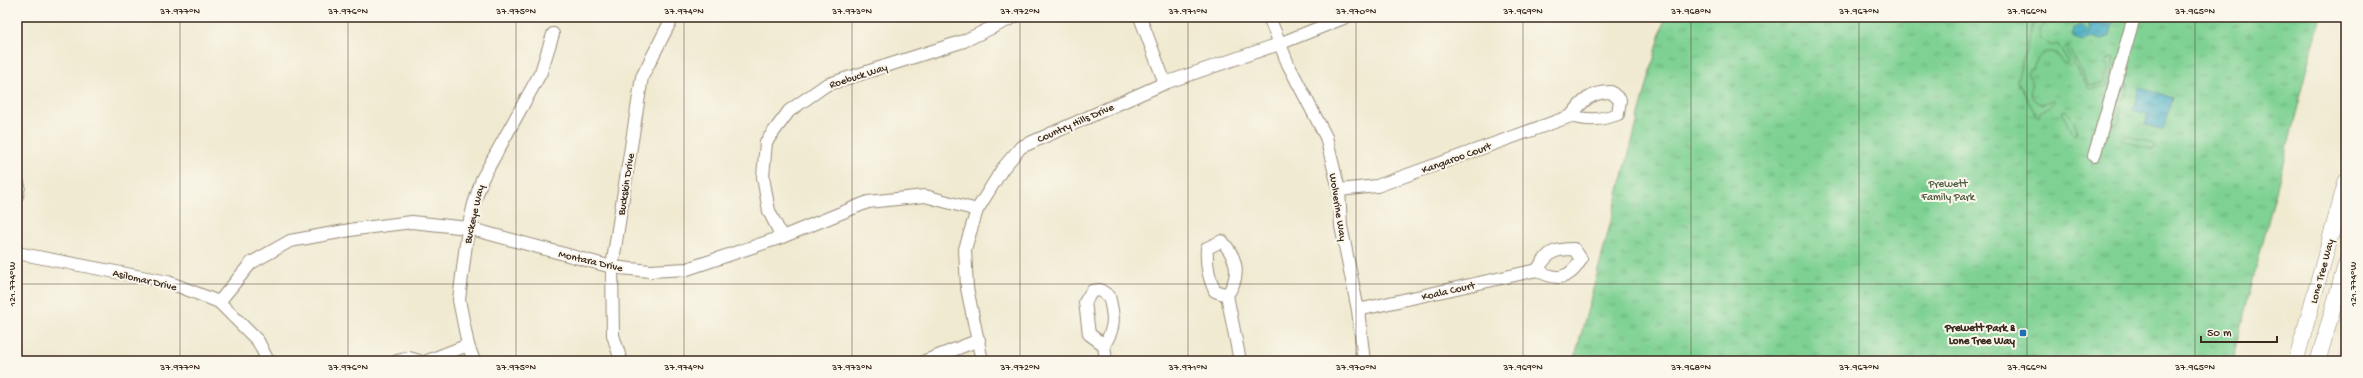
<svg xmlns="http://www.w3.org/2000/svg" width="2363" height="378" viewBox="0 0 2363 378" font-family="'Gochi Hand',sans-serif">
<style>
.built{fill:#ebd1eb}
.park{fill:url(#park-tufts);stroke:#5c7e58}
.garden{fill:#7ed193;stroke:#5c7e58}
.water{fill:url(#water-waves);stroke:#406c71}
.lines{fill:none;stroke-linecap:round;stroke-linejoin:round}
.minor-casing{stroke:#968a78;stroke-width:14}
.major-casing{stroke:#968a78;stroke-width:16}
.minor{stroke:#fff;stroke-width:12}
.major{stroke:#fff;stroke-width:15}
.ticks{fill:none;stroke:#3b2a1e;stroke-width:1;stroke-opacity:0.45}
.poi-dot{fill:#1f6fb2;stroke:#fbf7ec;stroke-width:1.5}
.labels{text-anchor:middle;stroke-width:4;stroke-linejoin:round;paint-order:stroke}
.street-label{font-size:11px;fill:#3b2a1e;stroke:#fbf7ec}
.park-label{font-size:11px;fill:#4f5c41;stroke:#fbf7ec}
.poi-label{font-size:11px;font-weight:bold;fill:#3b2a1e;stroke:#fbf7ec;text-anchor:end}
.neatline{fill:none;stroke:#3b2a1e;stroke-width:1.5}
.ticks-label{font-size:10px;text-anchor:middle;fill:#3b2a1e}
</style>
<defs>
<pattern id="park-tufts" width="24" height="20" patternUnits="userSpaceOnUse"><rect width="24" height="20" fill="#7ed193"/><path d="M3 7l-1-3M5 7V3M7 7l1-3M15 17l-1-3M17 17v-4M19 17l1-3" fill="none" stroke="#68aa77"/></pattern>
<pattern id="water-waves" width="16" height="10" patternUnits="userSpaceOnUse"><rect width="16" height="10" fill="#45adc4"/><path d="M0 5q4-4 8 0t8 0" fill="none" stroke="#3b8d9f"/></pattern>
</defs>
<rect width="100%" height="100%" fill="#fbf7ec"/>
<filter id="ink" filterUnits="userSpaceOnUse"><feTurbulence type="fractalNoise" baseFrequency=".025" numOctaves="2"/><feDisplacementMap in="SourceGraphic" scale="8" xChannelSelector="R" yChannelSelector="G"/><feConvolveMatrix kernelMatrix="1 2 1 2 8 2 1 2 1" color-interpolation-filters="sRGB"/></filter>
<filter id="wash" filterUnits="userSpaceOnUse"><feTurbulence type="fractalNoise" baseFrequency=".012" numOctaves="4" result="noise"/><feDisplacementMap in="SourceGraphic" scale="16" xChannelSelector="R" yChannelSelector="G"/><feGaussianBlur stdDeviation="0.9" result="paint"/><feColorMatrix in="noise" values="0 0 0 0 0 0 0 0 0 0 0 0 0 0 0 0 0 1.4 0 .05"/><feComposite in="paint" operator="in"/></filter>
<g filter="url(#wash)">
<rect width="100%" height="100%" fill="#f0ead1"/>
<!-- built -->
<polygon class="built" points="2346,319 2346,361 2334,361"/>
<!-- park -->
<polygon class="park" points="1665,17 2321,17 2232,361 1574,361"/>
<!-- garden -->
<g class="garden">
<path d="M 2035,17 L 2042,17 L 2045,22 L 2039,30 L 2041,39 L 2052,45 L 2057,43 L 2068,62 L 2064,64 L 2056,53 C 2042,49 2037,57 2033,69 L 2030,69 L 2027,74 L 2032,81 C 2034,92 2025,97 2041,104 L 2054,100 L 2055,103 L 2039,113 L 2040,115 L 2037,117 L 2017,80 Z"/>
<polygon points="2068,47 2089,85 2104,83 2109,66 2105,64 2110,57 2115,58 2107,86 2089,89 2065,49"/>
<polygon points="2122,82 2129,84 2125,97 2123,97 2118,123 2113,125 2111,122"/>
<path d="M 2065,110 C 2073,117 2076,123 2077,133 L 2074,135 L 2061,112 Z"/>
<polygon points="2126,135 2152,143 2155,148 2153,150 2122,140 2121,138"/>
</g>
<!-- water -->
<g class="water">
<polygon points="2094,17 2101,18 2105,28 2107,24 2104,17 2114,17 2110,36 2104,39 2091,37 2083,41 2074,38 2072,35 2073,28 2081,25 2089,33 2089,24"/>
<polygon points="2139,88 2172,97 2163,130 2145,125 2148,114 2133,110"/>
</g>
</g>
<g filter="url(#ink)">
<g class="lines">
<!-- minor casing -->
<g class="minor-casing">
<g id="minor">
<polyline points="1140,17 1165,83"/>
<polyline points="1269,17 1288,64 1326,137 1339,190 1341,226 1358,310 1364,361"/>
<polyline points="2094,156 2134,17"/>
<polyline points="17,181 19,186 17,196"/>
<path d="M 1339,190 L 1377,186 L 1571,116 C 1589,121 1601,120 1618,114 L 1620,100 L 1611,92 C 1591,92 1582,101 1571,116"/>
<polyline points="782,237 769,211 763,177 766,142 789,111 826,85 964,41 1014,17"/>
<polyline points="17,253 168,282 219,302 258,341 268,361"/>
<path d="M 1227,295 L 1215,291 C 1208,277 1206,263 1207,248 L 1222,241 C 1238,259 1241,276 1227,295 L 1240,361"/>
<polyline points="219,302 251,263 290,241 356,229 412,222 468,228 612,267 650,271 687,269 782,237 868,202 925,196 977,210"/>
<path d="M 1358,310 L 1537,270 C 1556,281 1570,280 1581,259 L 1574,249 C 1552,249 1549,252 1537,270"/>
<path d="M 1104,345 L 1089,334 L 1085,302 L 1092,291 L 1100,290 L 1109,296 C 1114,316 1116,327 1104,345 L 1106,361"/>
<polyline points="397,361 409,358 419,361"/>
<polyline points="427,361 468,345"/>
<polyline points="474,361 468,345 459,300 468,228 474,204 482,179 541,72 553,34"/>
<polyline points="621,361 613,335 612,267 642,77 671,20 676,17"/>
<polyline points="925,361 979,340"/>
<polyline points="982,361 967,288 965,249 977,210 1003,168 1021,147 1165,83 1279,44 1346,17"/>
</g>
</g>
<!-- major casing -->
<g class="major-casing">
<g id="major">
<polyline points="2296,361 2346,181"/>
<polyline points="2318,361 2346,263"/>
</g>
</g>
<!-- minor -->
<use href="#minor" class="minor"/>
<!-- major -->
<use href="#major" class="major"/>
</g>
</g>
<!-- ticks -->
<path class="ticks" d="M 180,17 L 180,361M 348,17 L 348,361M 516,17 L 516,361M 684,17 L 684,361M 852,17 L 852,361M 1020,17 L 1020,361M 1188,17 L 1188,361M 1356,17 L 1356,361M 1523,17 L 1523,361M 1691,17 L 1691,361M 1859,17 L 1859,361M 2027,17 L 2027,361M 2195,17 L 2195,361M 17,18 L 2346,18M 17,284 L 2346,284"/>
<!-- markers -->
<rect class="poi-dot" x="2019" y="329" width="8" height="8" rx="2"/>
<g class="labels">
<!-- street labels -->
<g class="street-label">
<text transform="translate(858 75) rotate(-18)" y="4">Roebuck Way</text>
<text transform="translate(1075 122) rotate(-24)" y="4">Country Hills Drive</text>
<text transform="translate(1456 157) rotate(-20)" y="4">Kangaroo Court</text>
<text transform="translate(625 184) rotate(-81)" y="4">Buckskin Drive</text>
<text transform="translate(1339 207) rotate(81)" y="4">Wolverine Way</text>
<text transform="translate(473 214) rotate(-77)" y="4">Buckeye Way</text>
<text transform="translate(591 260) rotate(13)" y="4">Montara Drive</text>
<text transform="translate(2321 271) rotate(-75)" y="4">Lone Tree Way</text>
<text transform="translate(145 279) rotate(13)" y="4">Asilomar Drive</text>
<text transform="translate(1448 290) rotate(-13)" y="4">Koala Court</text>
</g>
<!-- park labels -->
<g class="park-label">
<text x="1948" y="187">Prewett<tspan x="1948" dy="13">Family Park</tspan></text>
</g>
<!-- poi labels -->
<g class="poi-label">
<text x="2015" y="331">Prewett Park &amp;<tspan x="2015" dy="13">Lone Tree Way</tspan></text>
</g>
</g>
<!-- margin -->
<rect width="2363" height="378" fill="none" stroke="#fbf7ec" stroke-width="44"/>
<!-- scale -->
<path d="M2201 336v6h76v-6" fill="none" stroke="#3b2a1e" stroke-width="2"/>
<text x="2207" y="336" font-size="12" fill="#3b2a1e" stroke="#fbf7ec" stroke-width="3" paint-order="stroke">50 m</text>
<rect x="22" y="22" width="2319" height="334" class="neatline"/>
<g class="ticks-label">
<text x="180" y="14">37.977°N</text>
<text x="348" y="14">37.976°N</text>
<text x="516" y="14">37.975°N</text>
<text x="684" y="14">37.974°N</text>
<text x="852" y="14">37.973°N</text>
<text x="1020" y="14">37.972°N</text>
<text x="1188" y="14">37.971°N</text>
<text x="1356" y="14">37.970°N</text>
<text x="1523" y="14">37.969°N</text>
<text x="1691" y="14">37.968°N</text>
<text x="1859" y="14">37.967°N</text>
<text x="2027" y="14">37.966°N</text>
<text x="2195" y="14">37.965°N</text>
<text transform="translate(2352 284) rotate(-90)" y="4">121.774°W</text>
<text transform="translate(11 284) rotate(-90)" y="4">121.774°W</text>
<text x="180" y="370">37.977°N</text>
<text x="348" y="370">37.976°N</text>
<text x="516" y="370">37.975°N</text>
<text x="684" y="370">37.974°N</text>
<text x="852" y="370">37.973°N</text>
<text x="1020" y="370">37.972°N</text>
<text x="1188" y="370">37.971°N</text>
<text x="1356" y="370">37.970°N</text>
<text x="1523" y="370">37.969°N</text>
<text x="1691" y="370">37.968°N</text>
<text x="1859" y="370">37.967°N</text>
<text x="2027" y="370">37.966°N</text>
<text x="2195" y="370">37.965°N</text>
</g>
</svg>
